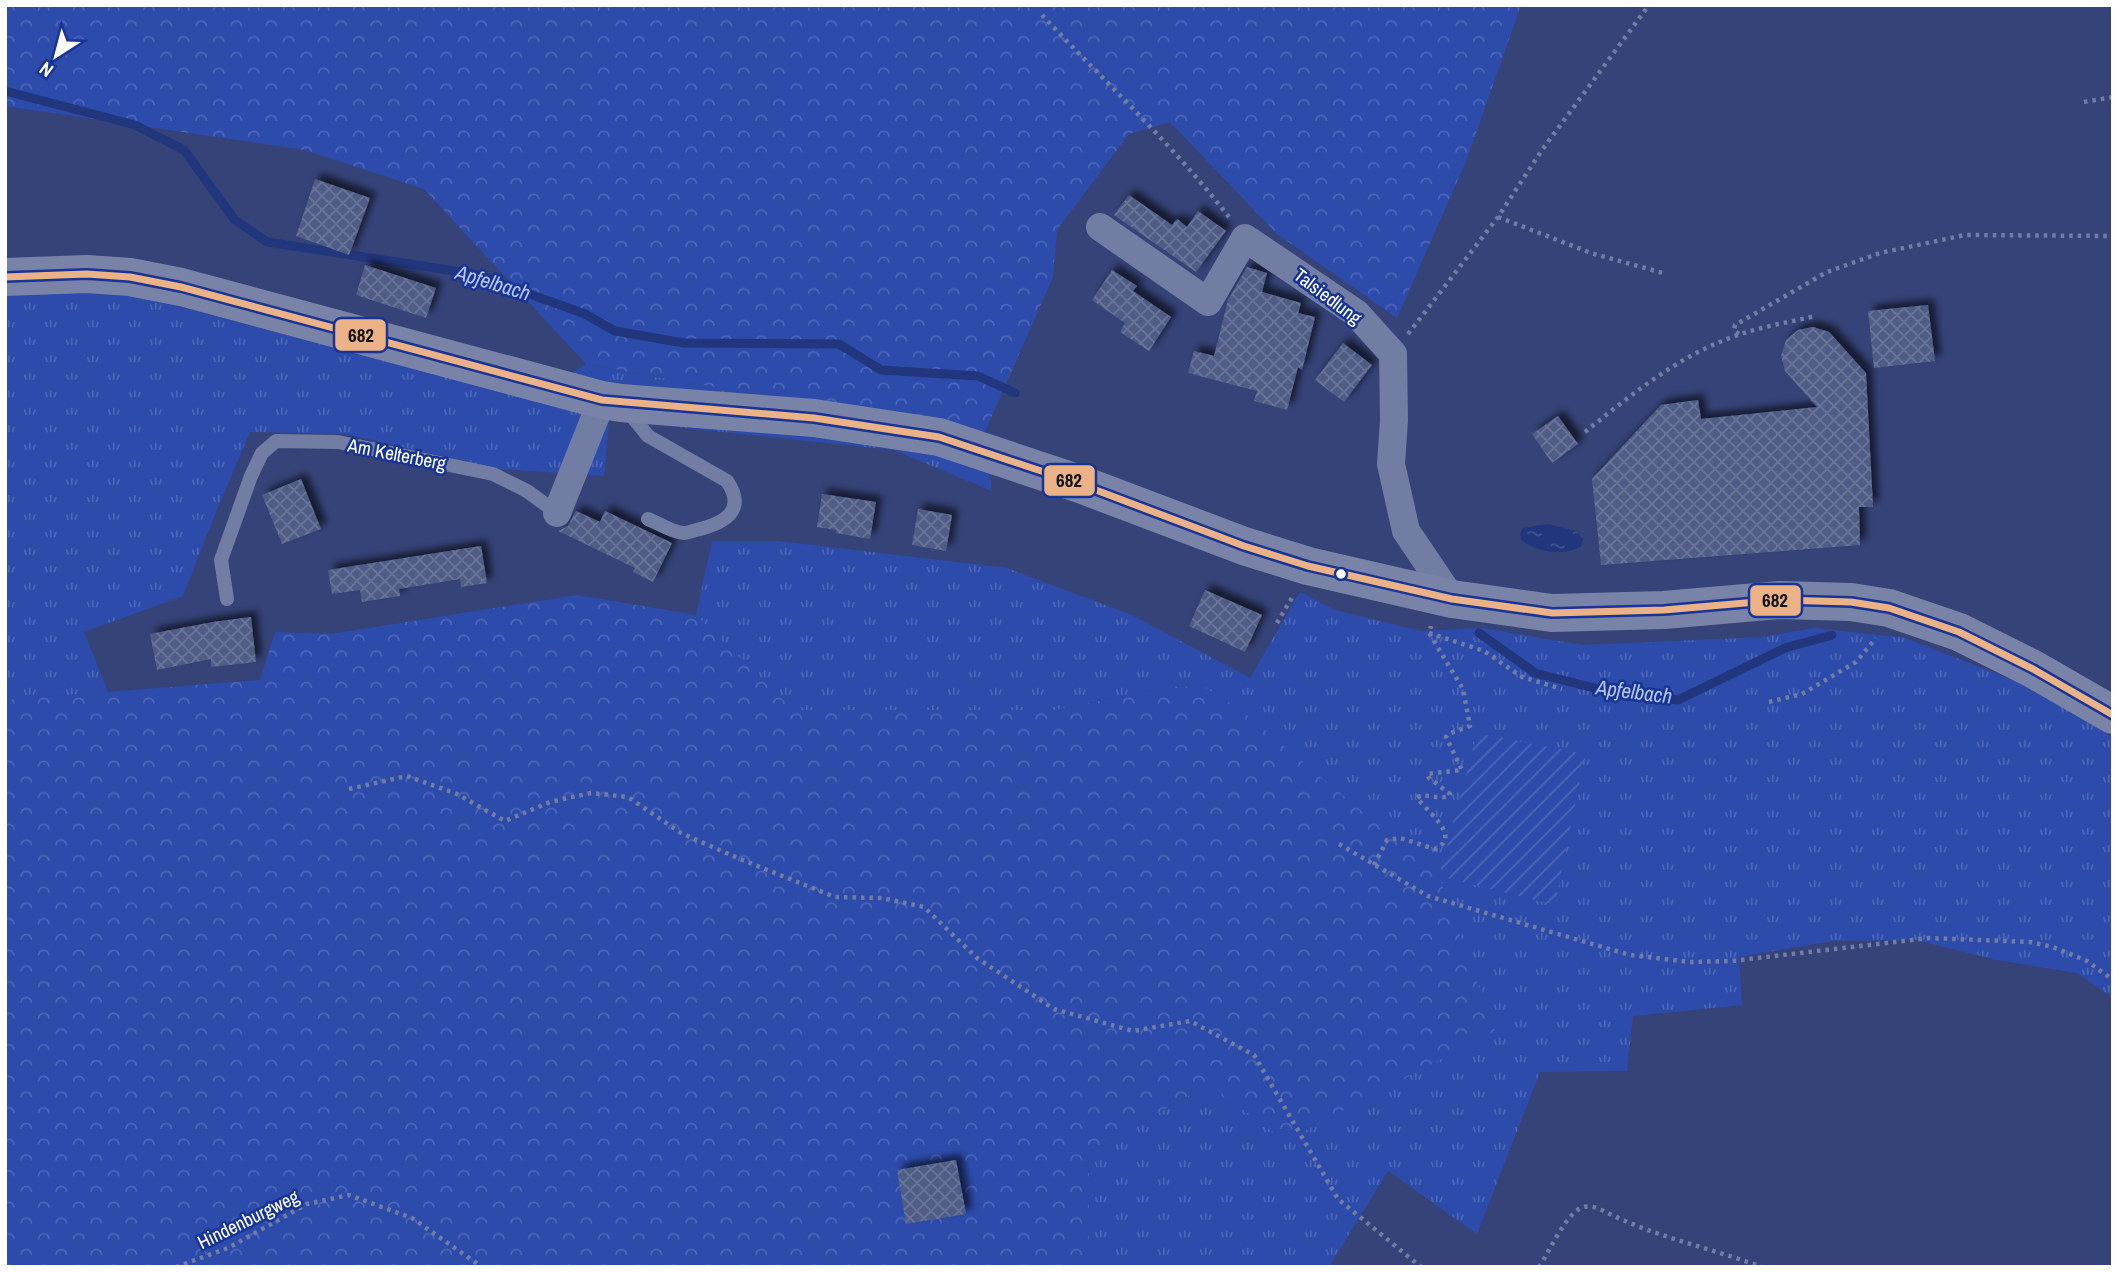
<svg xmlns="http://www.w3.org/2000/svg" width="2118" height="1272" viewBox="0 0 2118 1272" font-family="'Archivo Narrow',sans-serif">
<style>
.grass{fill:url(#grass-tufts)}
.forest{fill:url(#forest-crowns)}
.garden{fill:url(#garden-furrows)}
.water{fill:url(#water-ripples)}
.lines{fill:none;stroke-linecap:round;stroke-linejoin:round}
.stream{stroke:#22367e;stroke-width:9}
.building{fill:url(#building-cross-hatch);filter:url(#shadow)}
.path{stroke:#727da3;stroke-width:4.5;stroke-dasharray:3.5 5;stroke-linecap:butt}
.service{stroke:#727da3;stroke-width:14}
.minor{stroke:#727da3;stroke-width:28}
.secondary{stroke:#7983a7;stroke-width:38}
.bus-1-casing{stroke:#183495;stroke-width:12}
.bus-1{stroke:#ebb288;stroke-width:7}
.bus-dot{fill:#fff;stroke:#183495;stroke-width:2.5}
.labels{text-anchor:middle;stroke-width:5;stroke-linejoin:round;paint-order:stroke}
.street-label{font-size:19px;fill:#fff;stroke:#183495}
.water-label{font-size:21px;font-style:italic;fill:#b5c6f7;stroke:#183495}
.line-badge{stroke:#183495;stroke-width:2.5}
.pale-badge-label{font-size:19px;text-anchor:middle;font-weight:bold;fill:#111}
</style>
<defs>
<pattern id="grass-tufts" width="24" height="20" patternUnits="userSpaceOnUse" patternTransform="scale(1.75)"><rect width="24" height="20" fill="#2c4bab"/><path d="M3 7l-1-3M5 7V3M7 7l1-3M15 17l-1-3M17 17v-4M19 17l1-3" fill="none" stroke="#4c66b8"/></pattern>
<pattern id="forest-crowns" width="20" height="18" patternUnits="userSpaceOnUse" patternTransform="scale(1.75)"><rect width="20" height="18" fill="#2c4bab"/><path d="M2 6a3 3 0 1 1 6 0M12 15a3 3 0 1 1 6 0" fill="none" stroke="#4c66b8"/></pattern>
<pattern id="garden-furrows" width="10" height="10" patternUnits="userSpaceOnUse" patternTransform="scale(1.75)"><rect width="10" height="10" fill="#2c4bab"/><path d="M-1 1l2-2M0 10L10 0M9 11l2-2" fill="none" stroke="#4c66b8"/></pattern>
<pattern id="water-ripples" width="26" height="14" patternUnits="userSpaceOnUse" patternTransform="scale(1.75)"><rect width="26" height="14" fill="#22367e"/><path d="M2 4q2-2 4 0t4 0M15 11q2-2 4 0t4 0" fill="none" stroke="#435491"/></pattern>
<pattern id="building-cross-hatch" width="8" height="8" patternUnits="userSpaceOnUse" patternTransform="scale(1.75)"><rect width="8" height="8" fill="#4f5c86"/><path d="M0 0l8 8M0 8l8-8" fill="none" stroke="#697498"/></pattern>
<filter id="shadow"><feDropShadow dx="6" dy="-6" stdDeviation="3.5" flood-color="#0009"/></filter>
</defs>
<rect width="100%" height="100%" fill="#354378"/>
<!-- grass -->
<g class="grass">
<polygon points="106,287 533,400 586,364 983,436 992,491 894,450 609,420 604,476 499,469 345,434 250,432 218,507 183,596 84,632 108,692 5,700 5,288"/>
<polygon points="712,541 778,541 1007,568 1132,615 1250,678 1300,592 1335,610 1420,631 1482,628 1582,645 1763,637 1814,628 1905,638 2018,682 2113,737 2113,998 2077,973 1997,960 1916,940 1833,941 1739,957 1742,1005 1633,1016 1627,1071 1540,1072 1477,1234 1388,1171 1329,1267 1089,1267 1089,1153 1209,1084 1439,876 1202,686 1167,687 1055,710 792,710 696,615"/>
</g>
<!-- forest -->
<g class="forest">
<polygon points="5,5 1521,5 1467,159 1397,318 1277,234 1170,122 1129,134 1057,230 1053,277 983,436 586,364 424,189 305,150 5,106"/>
<polygon points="577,595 696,615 793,710 1055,710 1167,687 1202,686 1240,709 1439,876 1495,1031 1285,1141 1209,1084 1089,1153 1089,1267 5,1267 5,700 260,680 275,632 331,634"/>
</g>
<!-- garden -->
<polygon class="garden" points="1477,733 1585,754 1555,905 1439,876"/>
<!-- water -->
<path class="water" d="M 1548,524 L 1576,531 L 1583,539 L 1581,547 C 1561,556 1539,553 1521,540 L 1520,533 L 1523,528 Z"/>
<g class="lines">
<!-- stream -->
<g class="stream">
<polyline points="5,91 135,125 184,150 234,219 267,242 474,274 585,314 615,331 684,343 839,344 881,370 978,376 1015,393"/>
<polyline points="1479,633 1535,673 1614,693 1678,700 1785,648 1832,635"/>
</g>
</g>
<!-- building -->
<g class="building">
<polygon points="315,179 370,198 349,255 296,236"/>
<polygon points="1129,195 1172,225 1177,219 1187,227 1198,211 1226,231 1196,272 1114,215"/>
<polygon points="365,265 436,288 426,318 356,295"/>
<polygon points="1247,267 1267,273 1262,292 1301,303 1298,313 1315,317 1302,370 1298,367 1287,410 1254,401 1257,391 1188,373 1194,351 1214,356 1228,300"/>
<polygon points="1112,270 1137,286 1133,291 1171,317 1149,351 1120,332 1125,323 1092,300"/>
<polygon points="1928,305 1935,361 1874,368 1868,311"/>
<polygon points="1813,327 1829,332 1866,373 1873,507 1859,507 1860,545 1601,565 1592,479 1661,405 1698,400 1701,419 1817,407 1785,371 1781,356 1786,340 1798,330"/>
<polygon points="1343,343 1372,365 1344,402 1315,380"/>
<polygon points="1558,416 1578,444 1552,463 1532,434"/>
<polygon points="301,479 321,529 282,544 262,495"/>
<polygon points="822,494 876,502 870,539 836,533 836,530 817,527"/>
<polygon points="918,509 952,515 946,551 912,545"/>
<polygon points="576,511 600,522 605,511 672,543 653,582 633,572 635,568 558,531 568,526"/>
<polygon points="481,546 487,583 461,587 460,579 399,589 400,596 362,602 360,590 332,594 328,570"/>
<polygon points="1205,590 1262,615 1245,652 1189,626"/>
<polygon points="251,617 256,662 211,667 211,659 157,670 150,634 213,622"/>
<polygon points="956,1160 966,1214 906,1224 897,1170"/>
</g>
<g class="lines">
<!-- path -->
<g class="path">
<path d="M 1042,15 C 1105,82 1172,144 1229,217"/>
<polyline points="2084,102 2113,97"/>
<polyline points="1498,217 1591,253 1663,273"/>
<polyline points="1408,334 1498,217 1542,150 1649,5"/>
<polyline points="1739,334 1734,331 1735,325 1827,272 1880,253 1965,235 2113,236"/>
<path d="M 1585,432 C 1632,394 1682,353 1741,334 C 1765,326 1790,322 1815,316"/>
<polyline points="1277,623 1293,596"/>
<polyline points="1429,633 1484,651 1522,677 1562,689"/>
<polyline points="1769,702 1802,694 1856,662 1876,638"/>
<polyline points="349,789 407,776 457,794 505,821 550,802 591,793 628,797 681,833 740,859 835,897 882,898 924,907 977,958 1054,1009 1133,1031 1190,1021 1254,1055 1338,1199 1421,1267"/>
<polyline points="1339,844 1428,896 1630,955 1690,962 1732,961 1929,938 2030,942 2053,947 2087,961 2113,980"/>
<path d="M 1374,865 L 1387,840 L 1400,838 L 1435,849 C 1464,836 1423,809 1417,797 C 1427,793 1438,800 1449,796 L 1450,794 L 1429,778 L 1427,774 L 1462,770 L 1446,737 L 1448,734 L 1470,726 L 1463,689 L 1429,633 L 1431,626"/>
<polyline points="176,1267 228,1248 307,1204 349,1195 412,1218 482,1267"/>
<path d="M 1539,1267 C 1549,1252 1564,1218 1579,1209 C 1591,1202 1603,1211 1614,1216 C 1661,1238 1713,1249 1762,1267"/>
</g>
<!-- service -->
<g class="service">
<path d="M 627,410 L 648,436 L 727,481 C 746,509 727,522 700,529 C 695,530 688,533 684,533 C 673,533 658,523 648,519"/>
<polyline points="227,599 221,560 251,476 262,453 276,441 338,442 493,474 527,491 557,513"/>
</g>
<!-- minor -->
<g class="minor">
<polyline points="1100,227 1208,302 1245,238 1356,313 1393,354 1394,420 1391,464 1406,531 1452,599"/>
<polyline points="557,513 602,400"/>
</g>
<!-- secondary -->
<polyline class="secondary" points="5,277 87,274 130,277 181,287 602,400 621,403 814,418 939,437 1080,484 1244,546 1308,566 1452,599 1552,613 1664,610 1780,600 1851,602 1889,608 1959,632 2033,669 2113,715"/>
<!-- bus-1 casing -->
<g class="bus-1-casing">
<polyline id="bus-1" points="5,277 87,274 130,277 181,287 602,400 814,418 939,437 1080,484 1244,546 1308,566 1452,599 1552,613 1664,610 1780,600 1851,602 1889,608 1959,632 2033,669 2113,715"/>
</g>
<!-- bus-1 -->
<use href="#bus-1" class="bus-1"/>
</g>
<!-- markers -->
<circle class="bus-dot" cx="1341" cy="574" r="6"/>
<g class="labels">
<!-- street labels -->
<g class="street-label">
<text transform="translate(1328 296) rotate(37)" y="7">Talsiedlung</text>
<text transform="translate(397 454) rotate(11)" y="7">Am Kelterberg</text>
<text transform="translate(248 1219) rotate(-26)" y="7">Hindenburgweg</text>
</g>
<!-- water labels -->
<g class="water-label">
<text transform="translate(493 283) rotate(17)" y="7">Apfelbach</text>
<text transform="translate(1634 692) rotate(7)" y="7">Apfelbach</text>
</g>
</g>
<g class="line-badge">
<rect x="334" y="318" width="53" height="34" rx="7" fill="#ebb288"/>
<rect x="1043" y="464" width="53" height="33" rx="7" fill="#ebb288"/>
<rect x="1749" y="584" width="53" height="33" rx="7" fill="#ebb288"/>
</g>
<g class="pale-badge-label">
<text x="361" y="342">682</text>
<text x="1069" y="487">682</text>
<text x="1775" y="607">682</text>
</g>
<!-- border -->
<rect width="2118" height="1272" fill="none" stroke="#ffffff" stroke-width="14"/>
<!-- north arrow -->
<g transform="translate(56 56) rotate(216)" stroke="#183495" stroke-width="5" paint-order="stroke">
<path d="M0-5L12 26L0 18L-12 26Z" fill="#ffffff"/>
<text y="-10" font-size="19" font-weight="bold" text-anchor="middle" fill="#ffffff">N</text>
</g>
</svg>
